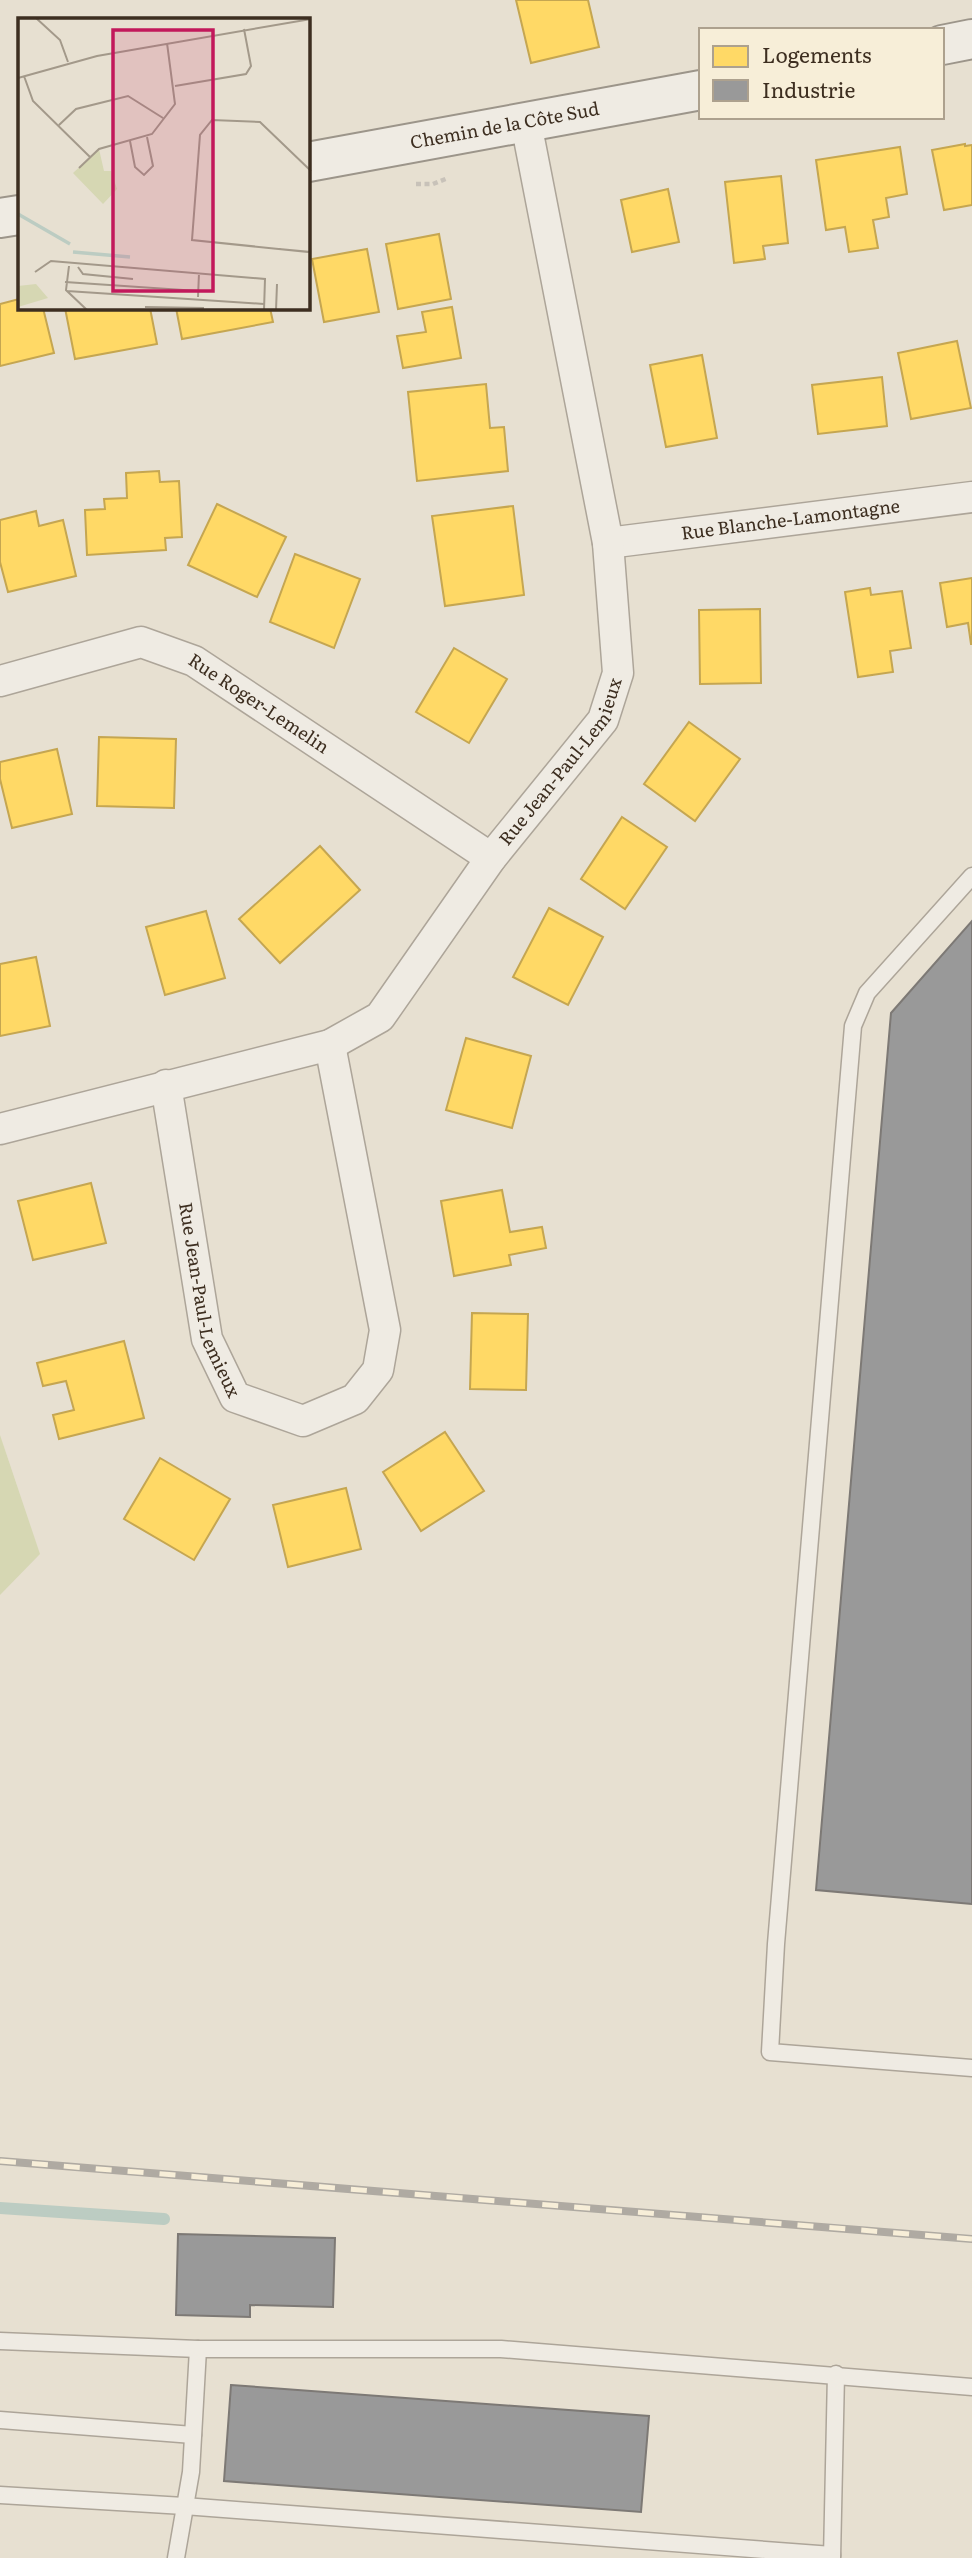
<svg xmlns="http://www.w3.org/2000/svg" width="972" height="2558" viewBox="0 0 972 2558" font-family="Literata,serif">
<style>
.green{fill:#d6d7b3}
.homes{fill:#ffd966;stroke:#c5a651;stroke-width:2}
.industry{fill:#999;stroke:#7d7975;stroke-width:2}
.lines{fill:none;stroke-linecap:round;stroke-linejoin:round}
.stream{stroke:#bcccc2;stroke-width:12}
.lane-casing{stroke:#ada599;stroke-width:19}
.street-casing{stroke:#ada599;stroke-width:33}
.secondary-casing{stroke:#9c958a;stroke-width:42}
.path{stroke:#c8c2b9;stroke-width:4.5;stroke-dasharray:5 3.5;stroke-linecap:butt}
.lane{stroke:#efebe3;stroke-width:16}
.street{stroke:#efebe3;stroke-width:30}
.secondary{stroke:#efebe3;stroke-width:38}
.rail-casing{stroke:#afaaa2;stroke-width:8}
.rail{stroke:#f7eed8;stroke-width:5;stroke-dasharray:16;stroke-linecap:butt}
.labels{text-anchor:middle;stroke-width:7;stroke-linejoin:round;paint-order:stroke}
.street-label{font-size:18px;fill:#3d2e20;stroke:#f7eed8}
.inset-river{fill:none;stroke:#bcccc2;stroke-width:3.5}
.inset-road{fill:none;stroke:#a3998a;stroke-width:2}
.view{fill:#c2185b;fill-opacity:0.15;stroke:#c2185b;stroke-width:3.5}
.inset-edge{fill:none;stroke:#3d2e20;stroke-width:3.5}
</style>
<rect width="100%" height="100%" fill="#e7e0d1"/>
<!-- green -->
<polygon class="green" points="0,1435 40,1554 0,1595"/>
<!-- homes -->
<g class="homes">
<polygon points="516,0 588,0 599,47 531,63"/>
<polygon points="965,144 965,146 972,145 972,205 944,210 932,150"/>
<polygon points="900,147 907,194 886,198 889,217 873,220 878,248 849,252 845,227 826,230 816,160"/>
<polygon points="781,176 788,243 763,246 765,259 734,263 725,182"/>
<polygon points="668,189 679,242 632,252 621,200"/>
<polygon points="439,234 451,299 398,309 386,244"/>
<polygon points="367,249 379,312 324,322 312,259"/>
<polygon points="19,299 19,308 43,308 54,353 0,366 0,304"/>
<polygon points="452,307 461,358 403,368 397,336 426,332 422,312"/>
<polygon points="65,308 150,308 157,344 75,359"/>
<polygon points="176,308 270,308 273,322 182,339"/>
<polygon points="957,341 971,408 911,419 898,353"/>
<polygon points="702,355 717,438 666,447 650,365"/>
<polygon points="882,377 887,426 818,434 812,385"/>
<polygon points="486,384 490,428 504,427 508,471 417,481 408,392"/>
<polygon points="159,471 160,482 179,481 182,537 165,538 166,550 87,555 85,510 105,509 104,499 127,498 126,473"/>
<polygon points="217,504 286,537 257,597 188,565"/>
<polygon points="513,506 524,595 445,606 432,516"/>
<polygon points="36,511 39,526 63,520 76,576 8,592 0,562 0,520"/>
<polygon points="295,554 360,579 334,648 270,622"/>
<polygon points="972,578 972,644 971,644 968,623 947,627 940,583"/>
<polygon points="870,588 871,595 902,591 911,648 890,651 893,672 858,677 845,592"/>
<polygon points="760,609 761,683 700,684 699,610"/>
<polygon points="454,648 507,679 469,743 416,712"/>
<polygon points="689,722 740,759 695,821 644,784"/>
<polygon points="99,737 176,739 174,808 97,806"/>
<polygon points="57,749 72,814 12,828 0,779 0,762"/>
<polygon points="622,817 667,847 625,909 581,879"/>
<polygon points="320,846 360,890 280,963 239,919"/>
<polygon points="549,908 603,937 568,1005 513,977"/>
<polygon points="206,911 225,978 165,995 146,927"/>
<polygon points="36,957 50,1026 0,1036 0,964"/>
<polygon points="466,1038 531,1056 512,1128 446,1110"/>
<polygon points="91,1183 106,1243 33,1260 18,1201"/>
<polygon points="502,1190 510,1232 542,1227 546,1248 509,1255 511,1265 454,1276 441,1201"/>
<polygon points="472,1313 528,1314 526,1390 470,1389"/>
<polygon points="124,1341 144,1418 59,1439 53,1415 74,1410 66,1381 43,1386 37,1363"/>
<polygon points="445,1432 484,1491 421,1531 383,1472"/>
<polygon points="160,1458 230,1499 194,1560 124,1519"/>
<polygon points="346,1488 361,1549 288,1567 273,1505"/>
</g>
<!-- industry -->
<g class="industry">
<polygon points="972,921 972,1904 816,1890 891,1013"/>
<polygon points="178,2234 335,2238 333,2307 250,2305 250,2317 176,2315"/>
<polygon points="231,2385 649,2416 641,2512 224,2481"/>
</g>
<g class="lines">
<!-- stream -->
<polyline class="stream" points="0,2208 164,2219"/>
<!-- lane casing -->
<g class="lane-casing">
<g id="lane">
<polyline points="972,876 867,993 853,1026 776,1944 770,2052 972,2068"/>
<polyline points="0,2341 198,2349 501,2349 972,2387"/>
<polyline points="0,2420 193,2435"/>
<polyline points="0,2495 184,2506 832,2555"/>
<polyline points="176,2558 191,2472 198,2349"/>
<polyline points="832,2558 836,2374"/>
</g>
</g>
<!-- street casing -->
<g class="street-casing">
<g id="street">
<path id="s1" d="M 608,543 L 972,497"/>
<path id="s2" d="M 0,681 L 141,642 L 194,661 L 491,858"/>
<path id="s3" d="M 166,1085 L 207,1339 L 235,1397 L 303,1421 L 355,1399 L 378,1370 L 385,1330 L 330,1045"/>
<path id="s4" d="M 0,1129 L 330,1045 L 380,1017 L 491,858 L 603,720 L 618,673 L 608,543 L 526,123"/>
</g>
</g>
<!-- secondary casing -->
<g class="secondary-casing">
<g id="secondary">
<polyline points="942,45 972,39"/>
<path id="s5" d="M 308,162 L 701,90"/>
<polyline points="0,218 19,215"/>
</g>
</g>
<!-- path -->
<polyline class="path" points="416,184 433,184 448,178"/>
<!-- lane -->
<use href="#lane" class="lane"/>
<!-- street -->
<use href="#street" class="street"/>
<!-- secondary -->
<use href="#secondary" class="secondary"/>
<!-- rail casing -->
<g class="rail-casing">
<polyline id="rail" points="0,2161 972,2239"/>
</g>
<!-- rail -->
<use href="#rail" class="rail"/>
</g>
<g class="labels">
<!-- street labels -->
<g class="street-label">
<text dy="6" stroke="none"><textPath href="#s5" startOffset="200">Chemin de la Côte Sud</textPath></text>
<text dy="6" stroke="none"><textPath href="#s1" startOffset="184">Rue Blanche-Lamontagne</textPath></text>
<text dy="6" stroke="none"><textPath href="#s2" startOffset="280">Rue Roger-Lemelin</textPath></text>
<text dy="6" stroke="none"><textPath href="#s4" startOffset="712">Rue Jean-Paul-Lemieux</textPath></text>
<text dy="6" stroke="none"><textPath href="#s3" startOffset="220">Rue Jean-Paul-Lemieux</textPath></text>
</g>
</g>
<!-- overview -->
<g transform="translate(18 18)">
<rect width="292" height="292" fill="#e7e0d1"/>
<path d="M 81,131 L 86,153 L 93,153 L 99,171 L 85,186 L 55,155 ZM 18,266 L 30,280 L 0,289 L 0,268 Z" fill="#d6d7b3"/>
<path class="inset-river" d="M 0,196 L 52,226M 55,234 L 112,239"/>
<path class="inset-road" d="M 18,0 L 42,22 L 50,44M 6,58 L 15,83 L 72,139M 0,60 L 79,38 L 293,1M 157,68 L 228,56 L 233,48 L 226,11M 41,107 L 58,91 L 110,78 L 145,100M 112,123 L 117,149 L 126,157 L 135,148 L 129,119M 61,150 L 81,131 L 134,116 L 157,86 L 149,25M 261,231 L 293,234M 290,234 L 174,222 L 182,117 L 194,102 L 242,104 L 293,153M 51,248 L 48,272 L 69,292M 60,249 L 65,256 L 115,261M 17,254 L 33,243 L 247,261 L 246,292M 47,264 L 180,273M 49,273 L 246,286M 180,279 L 181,255M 127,289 L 186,290M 258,292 L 259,266"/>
<path class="view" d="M 95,12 L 195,12 L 195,273 L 95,273 Z"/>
<rect width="292" height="292" class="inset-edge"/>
</g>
<!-- legend -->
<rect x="699" y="28" width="245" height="91" fill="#f7eed8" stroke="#ada18e" stroke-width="2"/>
<rect x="713" y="46" width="35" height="21" fill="#ffd966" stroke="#ada18e" stroke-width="2"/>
<text x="762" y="63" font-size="21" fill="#3d2e20">Logements</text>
<rect x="713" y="80" width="35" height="21" fill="#999999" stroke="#ada18e" stroke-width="2"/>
<text x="762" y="98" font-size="21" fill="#3d2e20">Industrie</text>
</svg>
